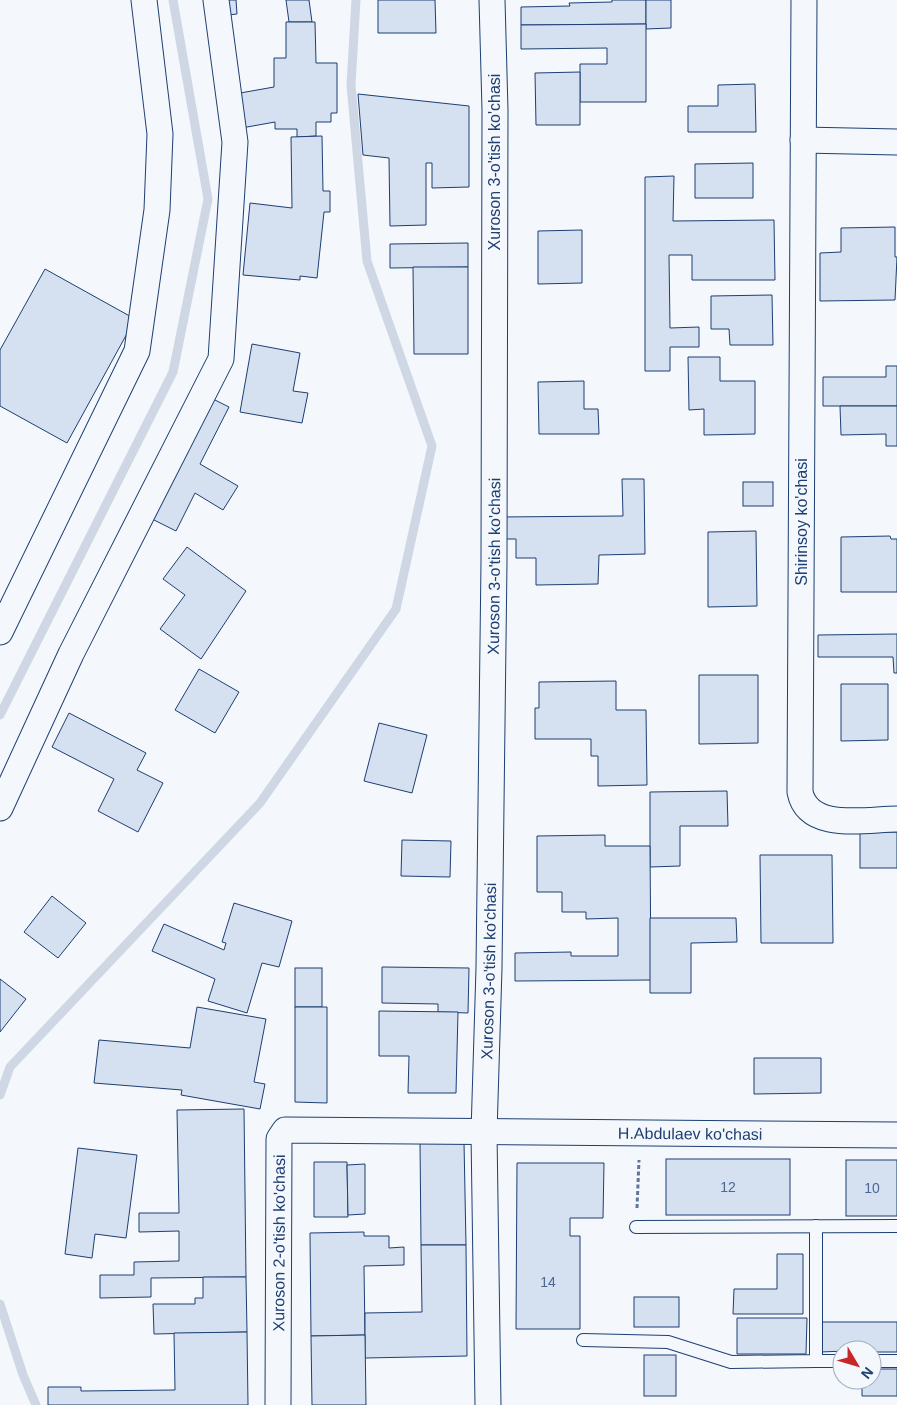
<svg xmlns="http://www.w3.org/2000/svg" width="897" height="1405" viewBox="0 0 897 1405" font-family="Arial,sans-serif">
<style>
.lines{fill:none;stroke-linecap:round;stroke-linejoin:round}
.stream{stroke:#cfd7e4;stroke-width:9}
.building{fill:#d5e0f0;stroke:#1d3f73}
.lane-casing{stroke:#1d3f73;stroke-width:14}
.street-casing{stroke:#1d3f73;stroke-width:27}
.path{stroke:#5e769c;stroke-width:3;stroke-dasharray:4 2.5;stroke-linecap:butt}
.lane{stroke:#f4f7fb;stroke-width:12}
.street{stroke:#f4f7fb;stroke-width:25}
.labels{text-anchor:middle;stroke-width:4;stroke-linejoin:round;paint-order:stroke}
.number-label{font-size:14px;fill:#4b6792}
.street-label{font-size:16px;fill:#1d3f73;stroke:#f4f7fb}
</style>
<rect width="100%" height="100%" fill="#f4f7fb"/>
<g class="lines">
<!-- stream -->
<g class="stream">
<polyline points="0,715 173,372 208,199 173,0"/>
<polyline points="0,1095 10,1067 260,803 396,609 432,446 367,261 351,85 356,0"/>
<polyline points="0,1304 23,1375 36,1405"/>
</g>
</g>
<!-- building -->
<g class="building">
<polygon points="217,0 236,0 237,14 219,16"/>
<polygon points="286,0 309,0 312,22 289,22"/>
<polygon points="378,0 435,0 436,33 378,33"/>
<polygon points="612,0 646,0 646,24 521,25 521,7 570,6 569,3 612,2"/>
<polygon points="646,0 671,0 671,28 646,29"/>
<polygon points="286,22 315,22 316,63 337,63 337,113 331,113 331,122 316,122 316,136 297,137 297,129 275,129 275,122 236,129 229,95 274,87 274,58 286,58"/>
<polygon points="646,24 646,102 580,102 580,64 607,64 607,48 521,49 521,25"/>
<polygon points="580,72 580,125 536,125 535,73"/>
<polygon points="755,84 756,132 688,132 688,106 718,106 718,85"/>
<polygon points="358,94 469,106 469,187 432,188 432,163 426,163 426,225 390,226 389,158 363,155"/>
<polygon points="322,136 323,191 330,191 330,212 324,212 317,278 300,276 300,280 243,275 250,203 292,208 291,137"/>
<polygon points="753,163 753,198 695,198 695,164"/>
<polygon points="674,176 673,221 774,220 775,280 692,280 692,255 669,255 670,328 699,327 699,347 670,347 670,371 645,371 645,177"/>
<polygon points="895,227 895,257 897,257 895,300 820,301 820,253 841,252 841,228"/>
<polygon points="582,230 582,283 538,284 538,231"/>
<polygon points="468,243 468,267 390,268 390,244"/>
<polygon points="413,267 468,267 468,354 414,354"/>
<polygon points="45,269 135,319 67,443 0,406 0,350"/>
<polygon points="772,295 773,345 730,345 729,329 711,329 711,296"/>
<polygon points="252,344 300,353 293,391 308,393 302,423 240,412"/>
<polygon points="688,357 720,357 720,381 755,381 755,434 704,435 704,409 689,410"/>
<polygon points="886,366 897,366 897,406 823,406 823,377 886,377"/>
<polygon points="584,381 584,409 598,409 599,434 539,434 538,382"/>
<polygon points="207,396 229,407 200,464 238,486 223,510 195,493 176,531 146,516"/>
<polygon points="840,406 897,406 897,446 886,446 886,434 841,435"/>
<polygon points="622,479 644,479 645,554 599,555 598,584 536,585 536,558 516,558 516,539 498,539 498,517 623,516"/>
<rect x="743" y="482" width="30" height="24"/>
<polygon points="756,531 757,606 708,607 708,532"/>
<polygon points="890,536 891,539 897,539 897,592 841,592 841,537"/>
<polygon points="187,547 246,591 201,659 160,629 185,595 163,579"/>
<polygon points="897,634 897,673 894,673 893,657 818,657 818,635"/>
<polygon points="199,669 239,692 215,733 175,710"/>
<polygon points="699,675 758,675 758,743 699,744"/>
<polygon points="616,681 616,710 646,710 647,785 598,786 598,756 591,756 591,739 535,739 535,708 539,708 539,682"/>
<polygon points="841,684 888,684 888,740 841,741"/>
<polygon points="69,713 146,753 137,770 163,783 138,832 98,811 114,779 52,747"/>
<polygon points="379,723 427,735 412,793 364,781"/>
<polygon points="727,791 728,826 680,826 680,866 650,867 650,792"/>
<rect x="860" y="832" width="37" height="36"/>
<polygon points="605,835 605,846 650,846 651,980 515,981 515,953 571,952 571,956 618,956 618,918 586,919 586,912 562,912 562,892 537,892 537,836"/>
<polygon points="402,840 451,841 450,877 401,876"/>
<polygon points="760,855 832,855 833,943 761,943"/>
<polygon points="52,896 86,923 58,958 24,932"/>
<polygon points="234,903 292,921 279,967 262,963 247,1013 208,1001 215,979 152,951 164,924 224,950 226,943 222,942"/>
<polygon points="650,918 736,918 737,942 691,943 691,993 650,993"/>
<polygon points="382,967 469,968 468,1013 438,1012 438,1004 382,1003"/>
<rect x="295" y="968" width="27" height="39"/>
<polygon points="0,979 26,999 0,1032"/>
<polygon points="197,1007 266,1019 254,1082 265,1084 260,1109 181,1095 182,1090 94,1083 99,1040 190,1048"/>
<polygon points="295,1007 327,1007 327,1103 295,1102"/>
<polygon points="379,1011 458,1012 456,1093 408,1093 409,1056 379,1056"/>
<polygon points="754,1058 821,1058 821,1093 754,1094"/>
<polygon points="244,1109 246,1277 151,1278 151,1297 100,1298 100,1275 134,1275 134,1262 179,1261 179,1231 139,1232 139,1213 179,1213 177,1110"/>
<polygon points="420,1142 464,1142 466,1245 421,1245"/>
<polygon points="78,1148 137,1155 126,1238 95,1234 92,1258 65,1254"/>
<rect x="666" y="1159" width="124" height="56"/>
<rect x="846" y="1160" width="51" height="56"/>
<polygon points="314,1162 347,1162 348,1217 314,1217"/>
<polygon points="517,1163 604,1163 603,1218 570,1218 570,1236 580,1236 580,1329 516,1329"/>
<polygon points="365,1164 365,1214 348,1215 347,1165"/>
<polygon points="364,1232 364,1236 389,1236 389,1248 404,1247 404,1265 364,1266 365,1335 311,1336 310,1233"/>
<polygon points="421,1245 466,1245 467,1356 365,1358 365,1313 422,1312"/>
<polygon points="777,1254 803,1254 803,1314 733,1314 734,1289 777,1289"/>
<polygon points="203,1277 246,1277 247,1332 154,1334 153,1304 195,1304 195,1298 203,1298"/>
<rect x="634" y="1297" width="45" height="30"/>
<polygon points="737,1318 807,1318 806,1354 737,1354"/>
<polygon points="820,1322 897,1322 897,1352 872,1352 872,1350 820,1352"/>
<polygon points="247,1332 248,1405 48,1405 48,1387 81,1387 81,1391 175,1390 174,1333"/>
<polygon points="365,1335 366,1405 312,1405 311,1336"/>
<rect x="644" y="1355" width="32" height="41"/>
<polygon points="872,1369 897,1369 897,1396 862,1396 862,1380 872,1380"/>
</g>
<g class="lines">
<!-- lane casing -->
<g class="lane-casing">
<g id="lane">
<polyline points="636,1227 897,1226"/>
<polyline points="583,1340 668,1342 731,1362 816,1361 816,1226"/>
<polyline points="816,1361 842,1361"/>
<polyline points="872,1361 897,1361"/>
</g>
</g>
<!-- street casing -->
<g class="street-casing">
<g id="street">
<path d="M 804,0 L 800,792 C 808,832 866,819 897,819"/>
<polyline points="803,140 897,142"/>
<polyline points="0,632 137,351 157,210 160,134 144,0"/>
<polyline points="0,808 71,654 221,359 235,142 216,0"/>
<path id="s1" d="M 278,1405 L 279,1139 L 285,1130 L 897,1135"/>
<path id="s2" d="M 488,1405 L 484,1133 L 489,968 L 494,561 L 495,110 L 492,0"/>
</g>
</g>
<!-- path -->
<polyline class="path" points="637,1208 639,1160"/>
<!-- lane -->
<use href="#lane" class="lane"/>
<!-- street -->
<use href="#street" class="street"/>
</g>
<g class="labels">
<!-- number labels -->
<g class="number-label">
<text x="728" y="1192">12</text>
<text x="872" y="1193">10</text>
<text x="548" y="1287">14</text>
</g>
<!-- street labels -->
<g class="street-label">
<text transform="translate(494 162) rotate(-90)" y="6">Xuroson 3-o'tish ko'chasi</text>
<text transform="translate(801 522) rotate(-90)" y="6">Shirinsoy ko'chasi</text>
<text dy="6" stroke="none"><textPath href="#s2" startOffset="839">Xuroson 3-o'tish ko'chasi</textPath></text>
<text dy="6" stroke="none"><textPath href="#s2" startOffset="434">Xuroson 3-o'tish ko'chasi</textPath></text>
<text dy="6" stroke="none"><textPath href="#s1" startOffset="682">H.Abdulaev ko'chasi</textPath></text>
<text dy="6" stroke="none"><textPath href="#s1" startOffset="162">Xuroson 2-o'tish ko'chasi</textPath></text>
</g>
</g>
<!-- north arrow -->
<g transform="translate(857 1365) rotate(128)"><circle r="24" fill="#f4f7fb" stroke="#9eadc5"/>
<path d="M0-4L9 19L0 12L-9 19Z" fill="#c62828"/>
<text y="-8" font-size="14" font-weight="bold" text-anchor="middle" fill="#1d3f73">N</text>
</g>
</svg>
